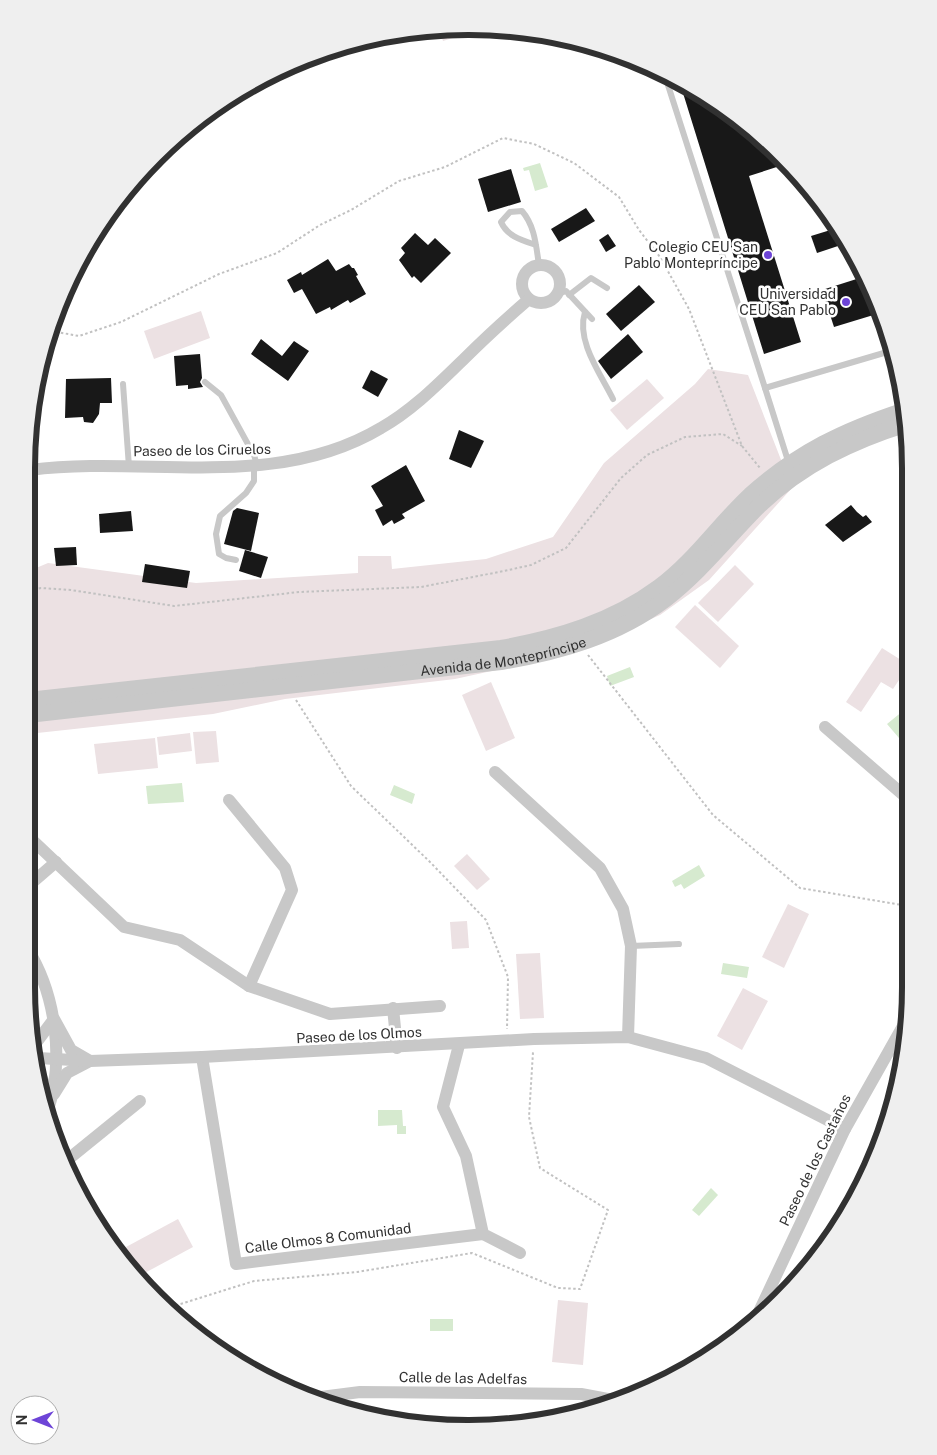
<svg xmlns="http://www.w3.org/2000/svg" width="937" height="1455" viewBox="0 0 937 1455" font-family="'Public Sans',sans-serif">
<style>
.green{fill:#ece1e3}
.water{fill:#d6eacf}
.building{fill:#181818}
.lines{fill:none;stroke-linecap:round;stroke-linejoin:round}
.path{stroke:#c1c1c1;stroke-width:2;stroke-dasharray:2.5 2.5;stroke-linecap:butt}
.service{stroke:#c8c8c8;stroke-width:6}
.minor{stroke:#c8c8c8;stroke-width:12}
.tertiary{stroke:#c8c8c8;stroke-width:16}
.poi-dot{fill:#6d44d7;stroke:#fff;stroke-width:2}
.labels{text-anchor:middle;stroke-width:5;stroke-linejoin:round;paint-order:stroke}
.poi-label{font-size:14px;fill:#313131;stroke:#fff;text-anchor:end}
.street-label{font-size:14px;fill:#313131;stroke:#fff}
.rim{fill:none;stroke:#313131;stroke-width:6}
</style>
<rect width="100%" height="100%" fill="#fff"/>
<!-- green -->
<g class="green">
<polygon points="443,27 481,29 443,41 439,29"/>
<polygon points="201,311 210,338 154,359 144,331"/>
<polygon points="708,369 748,375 792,488 709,580 660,615 574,653 455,679 285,699 213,714 28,734 29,571 48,563 196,583 358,573 358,556 391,556 392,569 486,559 553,537 604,463 695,384"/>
<polygon points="647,379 664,398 627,430 610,410"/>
<polygon points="735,565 754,584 718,622 698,603"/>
<polygon points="695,605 739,646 720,668 675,627"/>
<polygon points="882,648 909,665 893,689 881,682 861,712 846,702"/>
<polygon points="491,682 515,738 486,751 462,695"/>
<polygon points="216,731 219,762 196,764 193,732"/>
<polygon points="190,733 192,751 159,755 157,737"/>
<polygon points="155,738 158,768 98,774 94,744"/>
<polygon points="467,854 490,879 477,890 454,866"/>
<polygon points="788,904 809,914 784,968 762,957"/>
<polygon points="467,921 469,948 452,949 450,922"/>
<polygon points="540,953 544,1018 520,1019 516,954"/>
<polygon points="743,988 768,1001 742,1050 717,1036"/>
<polygon points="178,1219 193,1247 141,1275 126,1247"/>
<polygon points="558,1300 588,1303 583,1365 552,1362"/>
</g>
<!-- water -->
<g class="water">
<polygon points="540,163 548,187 535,191 529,170 524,171 523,168"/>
<polygon points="630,667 634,677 610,686 607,676"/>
<polygon points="909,706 909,722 901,728 905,733 899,738 887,724"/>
<polygon points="182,783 184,802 148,804 146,786"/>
<polygon points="394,785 415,794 412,804 390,795"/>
<polygon points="699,865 705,876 684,889 681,884 675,887 672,881"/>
<polygon points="723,963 749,967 747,978 721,974"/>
<polygon points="378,1110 402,1110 403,1126 406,1126 406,1134 397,1134 397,1125 378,1126"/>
<polygon points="711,1188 718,1195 699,1216 692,1210"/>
<rect x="430" y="1319" width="23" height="12"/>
</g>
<!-- building -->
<g class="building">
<polygon points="695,89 760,136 786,164 749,176 801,342 764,354 683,93"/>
<polygon points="511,169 521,202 488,212 478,179"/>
<polygon points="586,208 595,221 559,242 551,229"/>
<polygon points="837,228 847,243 817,253 811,236"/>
<polygon points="415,233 428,245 435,238 451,253 421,283 414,276 412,278 399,260 405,253 401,248"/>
<polygon points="608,234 616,246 606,252 599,240"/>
<polygon points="328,259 336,271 349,264 352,268 354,268 358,275 356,276 366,294 350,303 348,300 331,310 330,307 316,314 302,289 294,293 287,280 301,272 302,275"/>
<polygon points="866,276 880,313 834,327 822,290"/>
<polygon points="639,285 655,302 621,331 606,314"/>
<polygon points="628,334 643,352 611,379 598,361"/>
<polygon points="261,339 282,356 294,341 309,351 288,381 251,354"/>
<polygon points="200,354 202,378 200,382 203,387 188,389 188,385 176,386 174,356"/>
<polygon points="371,370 388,379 378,397 362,388"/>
<polygon points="111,378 112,403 100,403 99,414 93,423 84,422 83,417 65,418 66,379"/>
<polygon points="459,430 484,441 471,468 449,459"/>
<polygon points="406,465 425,501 402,514 405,518 394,524 392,520 383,526 375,510 383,506 371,486"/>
<polygon points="851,505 857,512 863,517 866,515 872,522 843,542 825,525"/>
<polygon points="237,508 259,513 251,551 224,544 233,511"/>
<polygon points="131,511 133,531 100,533 99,514"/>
<polygon points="76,547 77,565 56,566 54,548"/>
<polygon points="245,550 268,557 261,578 239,571"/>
<polygon points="145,564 190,571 187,588 142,582"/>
</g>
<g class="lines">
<!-- path -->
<g class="path">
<polyline points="51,331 79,336 121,322 219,274 277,253 320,225 351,210 399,181 445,167 503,138 534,144 574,163 619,197 639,230 660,257 689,309 742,446 760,468"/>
<polyline points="29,591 41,588 71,590 174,606 299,592 421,587 504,571 531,565 566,548 621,478 647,455 685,437 723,434 742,446"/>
<polyline points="588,655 713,815 800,888 908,906"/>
<polyline points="296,700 351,786 430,862 486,920 508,977 507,1029"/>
<polyline points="171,1307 254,1281 357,1272 472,1253 558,1288 580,1289 608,1210 540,1168 529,1117 533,1052"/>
</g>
<!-- service -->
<g class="service">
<polyline points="676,79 667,82 765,388"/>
<path d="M 536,245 C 521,240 507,236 501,222 L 510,212 L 522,211 C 535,226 536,246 539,265"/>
<polyline points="558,294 566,291 592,319"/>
<polyline points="569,295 591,278 607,288"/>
<path d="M 585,312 C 576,341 600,373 613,399"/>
<polyline points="205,382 221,395 254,455 257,465"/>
<polyline points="123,384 129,467"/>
<polyline points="789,464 765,388 894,350"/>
<polyline points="236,560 226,558 219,554 216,534 220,516 246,493 254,481 254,466"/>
<polyline points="631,946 679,944"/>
</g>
<!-- minor -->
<g class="minor">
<circle cx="541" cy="284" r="19"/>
<path d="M 30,470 C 147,455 274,492 381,428 C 413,410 439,383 465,358 C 486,337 507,318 529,299"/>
<polyline points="825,727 908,799"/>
<polyline points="495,772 600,868 623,909 631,946 628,1037"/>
<polyline points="229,800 285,868 292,890 249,986"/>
<polyline points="27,835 124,927 180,940 249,986 330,1014 440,1006"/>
<polyline points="27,887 56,862"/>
<path d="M 27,948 C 56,994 65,1061 47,1113"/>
<polyline points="393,1008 397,1048"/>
<polyline points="36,1043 54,1019 71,1050 90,1061 67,1073 54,1094"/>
<polyline points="459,1045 443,1107 466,1156 483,1234 520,1253"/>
<polyline points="202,1057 236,1264 483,1234"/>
<polyline points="38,1058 90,1061 202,1057 534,1039 628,1037 706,1058 845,1129"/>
<polyline points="41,1077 51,1097"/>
<polyline points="66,1161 140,1101"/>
<polyline points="756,1318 845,1129 907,1019"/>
<polyline points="313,1398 360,1392 581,1394 613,1400"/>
</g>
<!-- tertiary -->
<g class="tertiary">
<path d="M 28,700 L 501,648 C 557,638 612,622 659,587 C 694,561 718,525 750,495 C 798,452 844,430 905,410"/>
<path id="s1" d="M 28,715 L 501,662 C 560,652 617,636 666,599 C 701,572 728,537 759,506 C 802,465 852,441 907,424"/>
</g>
</g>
<!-- markers -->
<g class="poi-dot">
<circle cx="768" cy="255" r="5"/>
<circle cx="846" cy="302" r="5"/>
</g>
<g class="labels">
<!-- poi labels -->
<g class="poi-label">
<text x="758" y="252">Colegio CEU San<tspan x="758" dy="16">Pablo Montepríncipe</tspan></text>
<text x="836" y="299">Universidad<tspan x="836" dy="16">CEU San Pablo</tspan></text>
</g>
<!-- street labels -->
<g class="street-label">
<text transform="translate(202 450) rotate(-1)" y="5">Paseo de los Ciruelos</text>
<text dy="5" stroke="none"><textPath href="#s1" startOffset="479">Avenida de Montepríncipe</textPath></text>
<text transform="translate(359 1035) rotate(-3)" y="5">Paseo de los Olmos</text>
<text transform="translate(815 1160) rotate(-64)" y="5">Paseo de los Castaños</text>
<text transform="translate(328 1238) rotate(-7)" y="5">Calle Olmos 8 Comunidad</text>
<text transform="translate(463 1378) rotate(1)" y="5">Calle de las Adelfas</text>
</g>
</g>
<!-- crop -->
<path d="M0 0H937V1455H0ZM468 35H469A433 433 0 0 1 902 468V987A433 433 0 0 1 469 1420H468A433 433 0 0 1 35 987V468A433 433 0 0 1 468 35Z" fill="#efefef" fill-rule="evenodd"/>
<path class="rim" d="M468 35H469A433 433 0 0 1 902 468V987A433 433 0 0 1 469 1420H468A433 433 0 0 1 35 987V468A433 433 0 0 1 468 35Z"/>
<!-- north arrow -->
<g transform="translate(35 1420) rotate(270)"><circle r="24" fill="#ffffff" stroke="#adadad"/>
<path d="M0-4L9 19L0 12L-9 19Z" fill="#6d44d7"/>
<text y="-8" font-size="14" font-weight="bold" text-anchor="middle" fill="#313131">N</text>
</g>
</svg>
